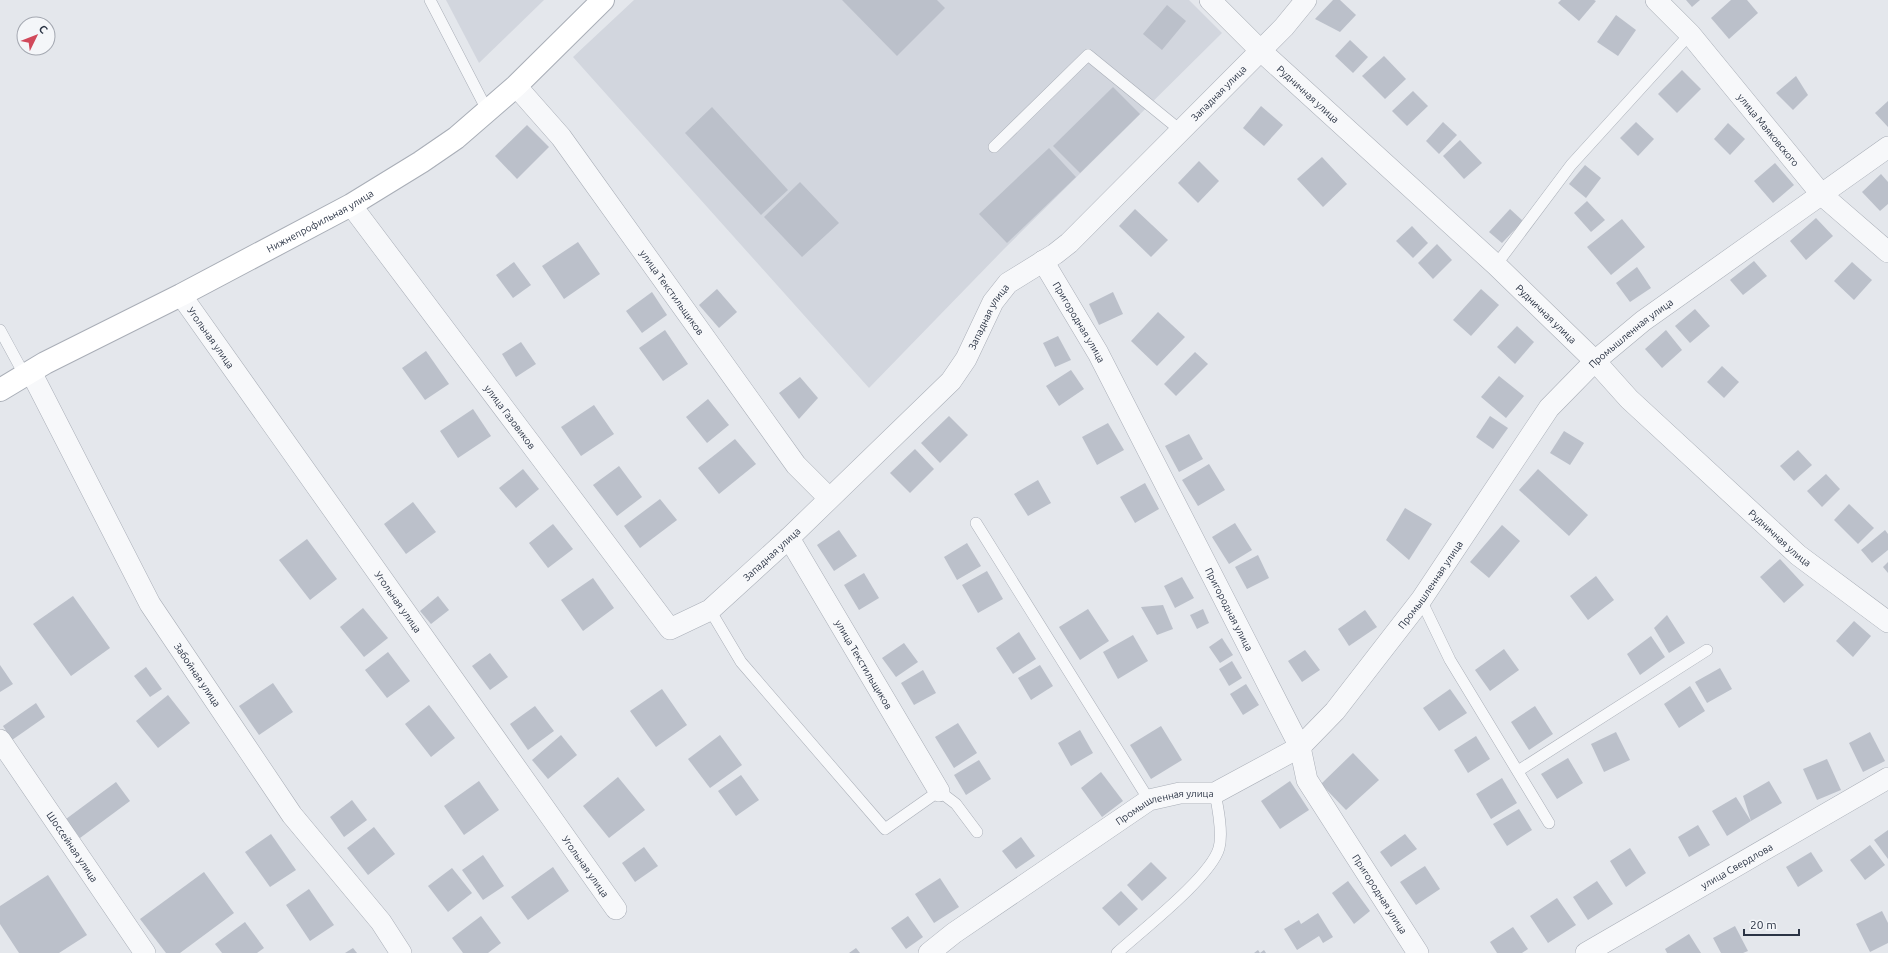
<svg xmlns="http://www.w3.org/2000/svg" width="1888" height="953" viewBox="0 0 1888 953" font-family="Ubuntu,sans-serif">
<style>
.built{fill:#d2d6de}
.building{fill:#bbc0ca}
.lines{fill:none;stroke-linecap:round;stroke-linejoin:round}
.lane-casing{stroke:#a9aeb7;stroke-width:12}
.street-casing{stroke:#a9aeb7;stroke-width:22}
.secondary-casing{stroke:#a9aeb7;stroke-width:24}
.lane{stroke:#f7f8fa;stroke-width:11}
.street{stroke:#f7f8fa;stroke-width:21}
.secondary{stroke:#fff;stroke-width:22}
.labels{text-anchor:middle;stroke-width:3;stroke-linejoin:round;paint-order:stroke}
.street-label{font-size:10px;fill:#2b3445;stroke:#f4f6f9}
</style>
<rect width="100%" height="100%" fill="#e4e7ec"/>
<!-- built -->
<g class="built">
<polygon points="446,0 544,0 479,63"/>
<polygon points="634,0 1189,0 1222,33 1004,249 869,388 573,57"/>
</g>
<!-- building -->
<g class="building">
<polygon points="842,0 937,0 945,8 897,56"/>
<polygon points="1333,0 1340,0 1356,15 1340,32 1315,19"/>
<polygon points="1561,0 1594,0 1596,1 1579,21 1558,3"/>
<polygon points="1686,0 1700,0 1692,7"/>
<polygon points="1731,0 1747,0 1758,13 1729,39 1711,18"/>
<polygon points="1167,5 1186,21 1162,50 1143,34"/>
<polygon points="1616,15 1636,30 1618,56 1597,42"/>
<polygon points="1350,40 1368,57 1353,73 1335,56"/>
<polygon points="1384,56 1406,79 1385,99 1362,76"/>
<polygon points="1682,70 1701,89 1677,113 1658,94"/>
<polygon points="1796,76 1808,95 1793,110 1776,93"/>
<polygon points="1113,87 1140,114 1080,173 1053,146"/>
<polygon points="1413,91 1428,106 1407,126 1392,111"/>
<polygon points="1888,101 1888,127 1875,113"/>
<polygon points="1261,106 1283,125 1264,146 1243,128"/>
<polygon points="712,107 788,190 761,215 685,133"/>
<polygon points="1443,122 1457,135 1439,154 1426,141"/>
<polygon points="1636,122 1654,139 1638,156 1620,138"/>
<polygon points="1728,123 1745,139 1730,155 1714,139"/>
<polygon points="527,125 549,147 517,179 495,156"/>
<polygon points="1460,140 1482,163 1464,179 1443,156"/>
<polygon points="1049,148 1076,177 1007,243 979,214"/>
<polygon points="1322,157 1347,184 1323,207 1297,179"/>
<polygon points="1199,161 1219,181 1198,203 1178,183"/>
<polygon points="1775,163 1794,185 1773,203 1754,181"/>
<polygon points="1585,165 1601,178 1586,198 1569,184"/>
<polygon points="1881,174 1888,182 1888,204 1880,211 1862,192"/>
<polygon points="800,182 839,223 802,257 764,217"/>
<polygon points="1587,201 1605,220 1591,232 1574,213"/>
<polygon points="1135,209 1168,240 1151,257 1119,226"/>
<polygon points="1510,209 1523,221 1502,243 1489,232"/>
<polygon points="1816,218 1833,236 1806,260 1790,241"/>
<polygon points="1622,219 1645,247 1611,275 1587,247"/>
<polygon points="1412,226 1428,243 1413,258 1396,241"/>
<polygon points="578,242 600,274 564,299 542,266"/>
<polygon points="1437,244 1452,260 1433,279 1418,263"/>
<polygon points="1754,261 1767,276 1743,295 1730,280"/>
<polygon points="514,262 531,285 513,298 496,275"/>
<polygon points="1852,262 1872,280 1854,300 1834,281"/>
<polygon points="1637,267 1651,288 1630,302 1616,283"/>
<polygon points="717,289 737,312 719,328 699,305"/>
<polygon points="1481,289 1499,305 1471,336 1453,320"/>
<polygon points="652,292 667,315 642,333 626,311"/>
<polygon points="1113,292 1123,314 1099,325 1089,304"/>
<polygon points="1695,309 1710,326 1690,343 1675,326"/>
<polygon points="1158,312 1185,337 1157,366 1131,341"/>
<polygon points="1517,326 1534,342 1515,364 1497,347"/>
<polygon points="665,330 688,364 663,381 639,348"/>
<polygon points="1666,330 1682,350 1662,368 1645,349"/>
<polygon points="1058,336 1071,360 1055,367 1043,343"/>
<polygon points="521,342 536,364 516,377 502,354"/>
<polygon points="426,351 449,384 425,400 402,368"/>
<polygon points="1195,352 1208,364 1176,396 1164,384"/>
<polygon points="1722,366 1739,382 1724,398 1707,382"/>
<polygon points="1071,370 1084,389 1059,406 1046,386"/>
<polygon points="1499,376 1524,396 1506,418 1481,397"/>
<polygon points="800,377 818,398 799,419 779,393"/>
<polygon points="708,399 729,425 707,443 686,417"/>
<polygon points="594,405 614,434 581,456 561,427"/>
<polygon points="473,409 491,436 458,458 440,431"/>
<polygon points="949,416 968,435 940,463 921,443"/>
<polygon points="1490,416 1508,428 1493,449 1476,437"/>
<polygon points="1108,423 1124,450 1097,465 1082,437"/>
<polygon points="1564,431 1584,443 1570,465 1550,453"/>
<polygon points="1189,434 1203,459 1179,472 1165,446"/>
<polygon points="735,439 756,464 719,494 698,468"/>
<polygon points="915,449 934,469 910,493 890,473"/>
<polygon points="1798,450 1812,465 1794,481 1780,466"/>
<polygon points="1209,464 1225,490 1198,506 1182,480"/>
<polygon points="619,466 642,497 617,516 593,485"/>
<polygon points="523,469 539,489 516,508 499,488"/>
<polygon points="1538,469 1588,515 1569,536 1519,490"/>
<polygon points="1826,474 1840,489 1822,507 1807,491"/>
<polygon points="1038,480 1051,503 1028,516 1014,494"/>
<polygon points="1145,483 1159,509 1135,523 1120,497"/>
<polygon points="660,499 677,520 640,548 624,526"/>
<polygon points="413,502 436,532 406,554 384,524"/>
<polygon points="1849,504 1874,528 1858,544 1834,520"/>
<polygon points="1405,508 1432,524 1409,560 1386,540"/>
<polygon points="1235,523 1252,550 1229,564 1212,537"/>
<polygon points="553,524 573,549 548,568 529,543"/>
<polygon points="1502,525 1520,541 1489,578 1470,562"/>
<polygon points="839,530 857,556 834,571 817,545"/>
<polygon points="1885,530 1888,534 1888,550 1872,563 1861,550"/>
<polygon points="307,539 337,579 310,600 279,560"/>
<polygon points="967,543 981,566 957,580 944,557"/>
<polygon points="1258,555 1269,578 1247,589 1235,567"/>
<polygon points="1780,559 1804,585 1784,603 1760,577"/>
<polygon points="1888,562 1888,573 1883,567"/>
<polygon points="987,571 1003,599 978,613 962,585"/>
<polygon points="864,573 879,598 859,610 844,585"/>
<polygon points="1596,576 1614,600 1588,620 1570,596"/>
<polygon points="1182,577 1194,598 1175,608 1164,586"/>
<polygon points="593,578 614,608 583,631 561,600"/>
<polygon points="73,596 110,648 71,676 33,624"/>
<polygon points="438,596 449,610 431,624 420,611"/>
<polygon points="1163,605 1173,629 1157,635 1141,607"/>
<polygon points="363,608 388,638 364,657 340,627"/>
<polygon points="1088,609 1109,641 1080,660 1059,627"/>
<polygon points="1203,609 1209,623 1197,629 1190,615"/>
<polygon points="1365,610 1377,627 1349,646 1338,629"/>
<polygon points="1667,615 1685,643 1669,653 1654,628"/>
<polygon points="1854,621 1871,636 1853,657 1836,641"/>
<polygon points="1019,632 1036,659 1013,674 996,648"/>
<polygon points="1133,635 1148,661 1118,679 1103,652"/>
<polygon points="1651,636 1665,657 1640,675 1627,654"/>
<polygon points="1222,638 1233,655 1220,663 1209,647"/>
<polygon points="904,643 918,662 896,677 882,658"/>
<polygon points="1504,649 1519,670 1490,691 1475,670"/>
<polygon points="1305,650 1320,670 1302,682 1288,661"/>
<polygon points="388,652 410,681 387,698 365,670"/>
<polygon points="490,653 508,677 490,690 472,666"/>
<polygon points="1232,661 1242,678 1229,686 1219,669"/>
<polygon points="0,665 13,684 0,692"/>
<polygon points="1040,665 1053,686 1031,700 1018,678"/>
<polygon points="146,667 162,689 150,697 134,676"/>
<polygon points="1720,668 1732,689 1707,703 1695,682"/>
<polygon points="923,670 936,693 914,705 901,683"/>
<polygon points="273,683 293,712 259,735 239,706"/>
<polygon points="1246,684 1259,705 1243,715 1230,694"/>
<polygon points="1690,686 1705,711 1679,728 1664,704"/>
<polygon points="662,689 687,725 656,747 630,711"/>
<polygon points="1450,689 1467,713 1439,731 1423,708"/>
<polygon points="168,695 190,723 158,748 136,721"/>
<polygon points="36,703 45,717 12,740 3,726"/>
<polygon points="429,705 455,738 431,757 405,724"/>
<polygon points="535,706 554,731 528,750 510,724"/>
<polygon points="1535,706 1553,734 1529,750 1511,722"/>
<polygon points="958,723 977,753 954,768 935,737"/>
<polygon points="1161,726 1182,760 1151,779 1130,745"/>
<polygon points="1080,730 1093,753 1071,766 1058,743"/>
<polygon points="1616,732 1630,760 1604,772 1591,744"/>
<polygon points="1870,732 1885,761 1863,772 1849,743"/>
<polygon points="561,735 577,755 548,779 532,760"/>
<polygon points="720,735 742,765 710,788 688,759"/>
<polygon points="1476,736 1490,759 1468,773 1454,750"/>
<polygon points="1353,753 1379,780 1346,810 1321,784"/>
<polygon points="1568,758 1583,783 1557,799 1541,774"/>
<polygon points="1827,759 1841,790 1817,800 1803,769"/>
<polygon points="979,760 991,779 966,795 954,775"/>
<polygon points="1101,772 1123,801 1102,817 1081,788"/>
<polygon points="741,775 759,800 736,816 718,791"/>
<polygon points="618,777 645,810 609,838 583,806"/>
<polygon points="1502,778 1517,803 1491,819 1476,794"/>
<polygon points="479,781 499,810 464,835 444,806"/>
<polygon points="1290,781 1309,810 1280,829 1261,801"/>
<polygon points="1769,781 1782,803 1751,821 1743,796"/>
<polygon points="116,782 130,801 80,838 66,819"/>
<polygon points="1736,797 1751,821 1727,836 1712,811"/>
<polygon points="352,800 367,820 344,837 330,817"/>
<polygon points="1519,809 1532,830 1507,846 1493,824"/>
<polygon points="1698,825 1710,845 1689,857 1678,837"/>
<polygon points="374,827 395,854 368,875 347,848"/>
<polygon points="1888,830 1888,859 1874,840"/>
<polygon points="271,834 296,870 270,887 245,852"/>
<polygon points="1405,834 1417,849 1391,867 1380,852"/>
<polygon points="1021,837 1035,856 1016,869 1002,851"/>
<polygon points="1870,845 1885,865 1865,880 1850,860"/>
<polygon points="644,847 658,866 635,882 622,863"/>
<polygon points="1630,848 1646,873 1626,887 1610,861"/>
<polygon points="1811,852 1823,871 1798,887 1786,867"/>
<polygon points="483,855 504,886 483,900 462,870"/>
<polygon points="1151,862 1167,878 1142,901 1127,885"/>
<polygon points="1425,866 1440,889 1416,905 1400,882"/>
<polygon points="553,867 569,891 528,920 511,897"/>
<polygon points="452,868 472,893 448,912 428,886"/>
<polygon points="204,872 234,913 180,953 166,953 140,919"/>
<polygon points="48,875 87,935 59,953 19,953 0,924 0,906"/>
<polygon points="940,878 959,907 934,923 915,894"/>
<polygon points="1348,881 1370,911 1354,924 1332,893"/>
<polygon points="1597,881 1613,904 1588,920 1573,897"/>
<polygon points="309,889 334,925 310,941 286,905"/>
<polygon points="1121,891 1138,909 1119,926 1102,908"/>
<polygon points="1557,898 1576,925 1548,943 1530,916"/>
<polygon points="1882,911 1888,923 1888,943 1870,952 1856,924"/>
<polygon points="1318,913 1333,937 1323,943 1319,936 1297,950 1284,929 1299,920 1301,924"/>
<polygon points="481,916 501,943 488,953 463,953 452,938"/>
<polygon points="908,916 923,937 906,949 891,928"/>
<polygon points="245,922 264,948 257,953 222,953 215,944"/>
<polygon points="1735,926 1748,951 1743,953 1721,953 1713,938"/>
<polygon points="1513,927 1528,949 1522,953 1497,953 1490,942"/>
<polygon points="1689,934 1701,953 1667,953 1665,949"/>
<polygon points="353,948 357,953 345,953"/>
<polygon points="856,948 860,953 849,953"/>
<polygon points="1258,950 1260,953 1264,950 1266,953 1254,953"/>
</g>
<g class="lines">
<!-- lane casing -->
<g class="lane-casing">
<g id="lane">
<polyline points="430,0 487,110"/>
<polyline points="994,147 1088,55 1180,130"/>
<polyline points="1496,265 1571,165 1690,34"/>
<polyline points="0,330 25,376"/>
<polyline points="976,523 1149,800"/>
<polyline points="1421,600 1450,660 1549,823"/>
<polyline points="710,610 741,662 885,829 939,791 956,804 977,832"/>
<polyline points="1518,771 1707,650"/>
<path d="M 1117,953 C 1141,931 1211,877 1219,848 C 1223,833 1218,808 1215,793"/>
</g>
</g>
<!-- street casing -->
<g class="street-casing">
<g id="street">
<path id="s1" d="M 1210,0 L 1260,50 L 1496,265 L 1595,361 L 1629,399 L 1798,555 L 1888,622"/>
<path id="s2" d="M 1656,0 L 1690,34 L 1822,195 L 1888,252"/>
<path id="s3" d="M 516,86 L 561,137 L 796,465 L 829,498"/>
<path id="s4" d="M 351,205 L 670,629 L 710,610 L 789,538 L 951,381 L 966,359 L 993,302 L 1008,283 L 1055,254 L 1069,243 L 1284,27 L 1306,0"/>
<path id="s5" d="M 1043,261 L 1098,353 L 1300,747 L 1307,780 L 1418,953"/>
<path id="s6" d="M 181,295 L 616,909"/>
<path id="s7" d="M 31,372 L 150,604 L 292,815 L 381,922 L 401,953"/>
<path id="s8" d="M 789,538 L 939,791"/>
<path id="s9" d="M 0,740 L 145,953"/>
<path id="s10" d="M 929,953 L 954,933 L 1149,800 L 1180,793 L 1215,793 L 1300,747 L 1335,711 L 1421,600 L 1549,408 L 1595,361 L 1643,321 L 1888,147"/>
<path id="s11" d="M 1586,953 L 1888,778"/>
</g>
</g>
<!-- secondary casing -->
<g class="secondary-casing">
<g id="secondary">
<path id="s12" d="M 0,390 L 45,363 L 181,295 L 351,205 L 421,162 L 456,138 L 516,86 L 603,0"/>
</g>
</g>
<!-- lane -->
<use href="#lane" class="lane"/>
<!-- street -->
<use href="#street" class="street"/>
<!-- secondary -->
<use href="#secondary" class="secondary"/>
</g>
<g class="labels">
<!-- street labels -->
<g class="street-label">
<text dy="4" stroke="none"><textPath href="#s4" startOffset="1306">Западная улица</textPath></text>
<text dy="4" stroke="none"><textPath href="#s1" startOffset="136">Рудничная улица</textPath></text>
<text dy="4" stroke="none"><textPath href="#s2" startOffset="172">улица Маяковского</textPath></text>
<text dy="4" stroke="none"><textPath href="#s12" startOffset="362">Нижнепрофильная улица</textPath></text>
<text dy="4" stroke="none"><textPath href="#s3" startOffset="259">улица Текстильщиков</textPath></text>
<text dy="4" stroke="none"><textPath href="#s1" startOffset="460">Рудничная улица</textPath></text>
<text dy="4" stroke="none"><textPath href="#s4" startOffset="982">Западная улица</textPath></text>
<text dy="4" stroke="none"><textPath href="#s5" startOffset="71">Пригородная улица</textPath></text>
<text dy="4" stroke="none"><textPath href="#s10" startOffset="964">Промышленная улица</textPath></text>
<text dy="4" stroke="none"><textPath href="#s6" startOffset="52">Угольная улица</textPath></text>
<text dy="4" stroke="none"><textPath href="#s4" startOffset="265">улица Газовиков</textPath></text>
<text dy="4" stroke="none"><textPath href="#s1" startOffset="784">Рудничная улица</textPath></text>
<text dy="4" stroke="none"><textPath href="#s4" startOffset="658">Западная улица</textPath></text>
<text dy="4" stroke="none"><textPath href="#s10" startOffset="640">Промышленная улица</textPath></text>
<text dy="4" stroke="none"><textPath href="#s6" startOffset="376">Угольная улица</textPath></text>
<text dy="4" stroke="none"><textPath href="#s5" startOffset="395">Пригородная улица</textPath></text>
<text dy="4" stroke="none"><textPath href="#s8" startOffset="147">улица Текстильщиков</textPath></text>
<text dy="4" stroke="none"><textPath href="#s7" startOffset="346">Забойная улица</textPath></text>
<text dy="4" stroke="none"><textPath href="#s10" startOffset="281">Промышленная улица</textPath></text>
<text dy="4" stroke="none"><textPath href="#s9" startOffset="129">Шоссейная улица</textPath></text>
<text dy="4" stroke="none"><textPath href="#s6" startOffset="700">Угольная улица</textPath></text>
<text dy="4" stroke="none"><textPath href="#s11" startOffset="174">улица Свердлова</textPath></text>
<text dy="4" stroke="none"><textPath href="#s5" startOffset="719">Пригородная улица</textPath></text>
</g>
</g>
<!-- north arrow -->
<g transform="translate(36 36) rotate(47)"><circle r="19" fill="#f4f6f9" stroke="#a4a8b1"/>
<path d="M0-3L7 15L0 10L-7 15Z" fill="#d1495b"/>
<text y="-6" font-size="11" font-weight="bold" text-anchor="middle" fill="#2b3445">С</text>
</g>
<!-- scale -->
<path d="M1744 929v6h55v-6" fill="none" stroke="#2b3445" stroke-width="2"/>
<text x="1750" y="929" font-size="12" fill="#2b3445" stroke="#f4f6f9" stroke-width="3" paint-order="stroke">20 m</text>
</svg>
